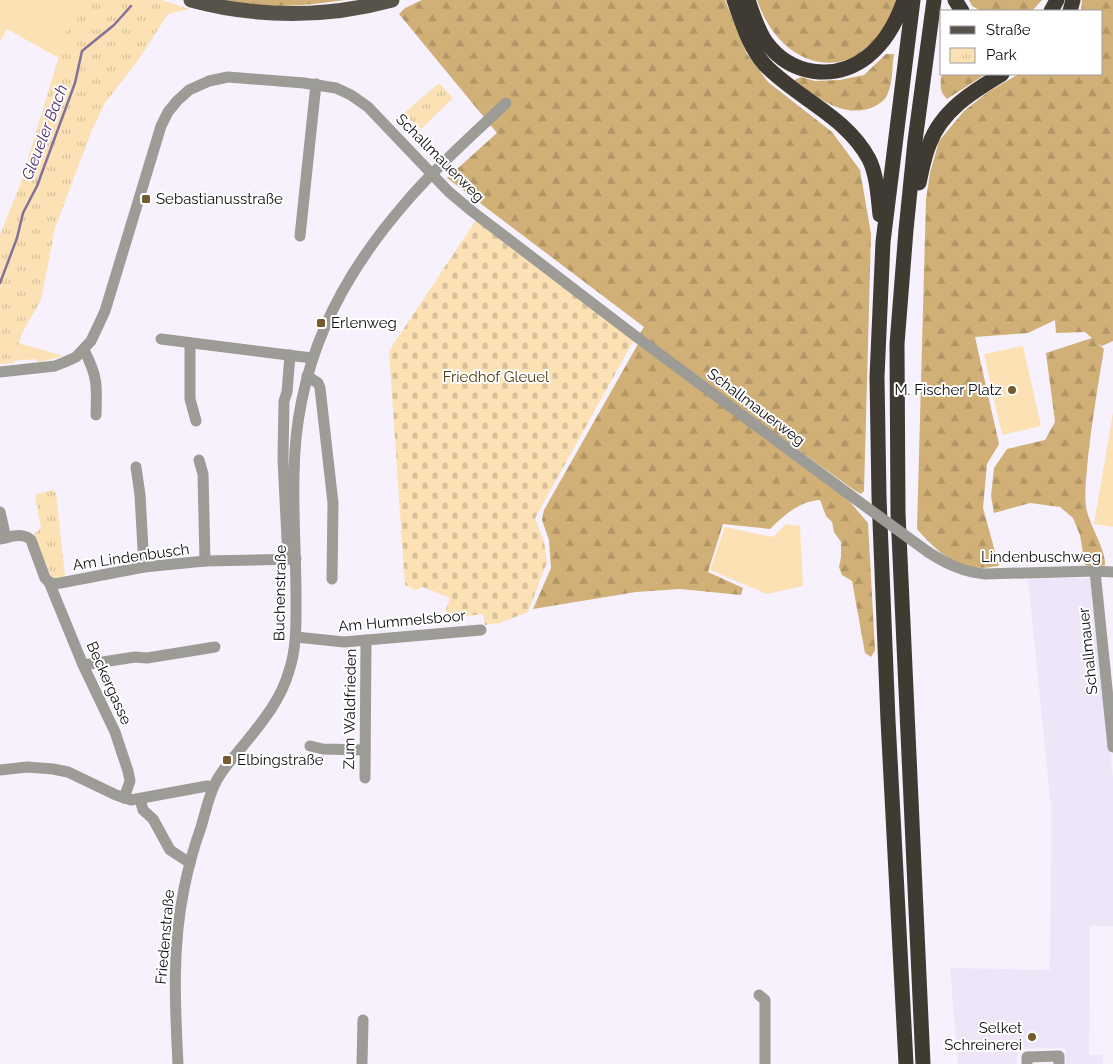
<svg xmlns="http://www.w3.org/2000/svg" width="1113" height="1064" viewBox="0 0 1113 1064" font-family="Raleway,sans-serif">
<style>
.built{fill:#eee6f8}
.green{fill:#fce1b4}
.forest{fill:url(#forest-firs)}
.cemetery{fill:url(#cemetery-stones)}
.park{fill:url(#park-tufts)}
.lines{fill:none;stroke-linecap:round;stroke-linejoin:round}
.stream{stroke:#837199;stroke-width:2.5}
.minor{stroke:#9d9b96;stroke-width:11}
.major{stroke:#57534b;stroke-width:15}
.highway{stroke:#3f3a32;stroke-width:15}
.minor-bridge{stroke:#9d9b96;stroke-width:11}
.poi-dot{fill:#755b2d;stroke:#fff;stroke-width:2}
.labels{text-anchor:middle;stroke-width:4;stroke-linejoin:round;paint-order:stroke}
.street-label{font-size:15px;fill:#0e0d10;stroke:#fff}
.poi-label{font-size:15px;fill:#0e0d10;stroke:#fff;text-anchor:start}
.park-label{font-size:15px;fill:#513a0b;stroke:#fff}
.water-label{font-size:16px;font-style:italic;fill:#4f2d71;stroke:#fff}
</style>
<defs>
<pattern id="forest-firs" width="22" height="20" patternUnits="userSpaceOnUse" patternTransform="scale(1.25)"><rect width="22" height="20" fill="#d1b077"/><path d="M5 1l3.5 6h-7zM16 11l3.5 6h-7z" fill="#b29666"/></pattern>
<pattern id="cemetery-stones" width="16" height="16" patternUnits="userSpaceOnUse" patternTransform="scale(1.25)"><rect width="16" height="16" fill="#fce1b4"/><path d="M2 7V4a2 2 0 0 1 4 0v3zM10 15v-3a2 2 0 0 1 4 0v3z" fill="#d7c09a"/></pattern>
<pattern id="park-tufts" width="24" height="20" patternUnits="userSpaceOnUse" patternTransform="scale(1.25)"><rect width="24" height="20" fill="#fce1b4"/><path d="M3 7l-1-3M5 7V3M7 7l1-3M15 17l-1-3M17 17v-4M19 17l1-3" fill="none" stroke="#d7c09a"/></pattern>
</defs>
<rect width="100%" height="100%" fill="#f6f1fc"/>
<!-- built -->
<polygon class="built" points="1028,578 1090,578 1091,581 1113,778 1113,926 1090,926 1089,1055 1103,1055 1103,1064 1066,1064 1065,1048 1017,1049 1017,1064 958,1064 950,968 1050,970 1051,807"/>
<!-- green -->
<g class="green">
<polygon points="0,0 76,0 59,58 7,29 0,42"/>
<polygon points="19,343 63,356 39,362 35,359 13,361"/>
<polygon points="1023,346 1041,426 1002,435 984,354"/>
<polygon points="1113,412 1113,527 1094,524"/>
<polygon points="786,524 800,526 803,586 767,594 710,570 725,527 773,537"/>
</g>
<!-- forest -->
<g class="forest">
<path d="M 225,0 L 345,0 C 305,6 264,10 225,0 Z"/>
<polygon points="422,0 725,0 747,54 768,82 832,132 860,170 871,234 864,491 861,494 854,490 639,335 644,327 447,178 497,133 399,14 405,8"/>
<path d="M 757,0 L 896,0 C 871,86 785,81 757,0 Z"/>
<polygon points="969,0 1042,0 1032,11 981,11 972,6"/>
<path d="M 1082,0 L 1113,0 L 1113,341 L 1102,346 L 1097,343 L 1104,349 C 1098,385 1092,420 1088,457 C 1087,472 1084,491 1086,507 C 1089,525 1106,549 1105,565 L 1096,567 L 1085,565 L 1080,535 L 1073,518 L 1060,507 L 1030,503 L 994,513 L 991,496 L 994,468 L 1007,449 L 1045,440 L 1055,422 L 1046,353 L 1092,338 L 1085,332 L 1056,333 L 1055,320 L 1028,333 L 975,337 L 999,444 L 987,464 L 983,508 L 999,566 C 990,567 979,569 971,567 C 948,562 932,546 917,529 L 926,199 L 930,173 L 939,141 L 964,111 L 988,92 L 1019,74 L 1102,74 L 1102,11 L 1081,11 Z"/>
<path d="M 886,54 L 894,54 C 892,65 893,82 888,93 C 886,100 878,105 871,108 C 841,118 817,97 794,80 L 801,77 L 815,81 L 840,80 L 864,75 Z"/>
<path d="M 942,74 L 986,74 L 947,99 C 939,92 940,83 942,74 Z"/>
<path d="M 638,344 L 816,475 L 850,502 L 868,523 L 875,650 L 871,657 L 865,653 L 852,581 L 842,575 L 839,567 L 841,557 L 841,542 L 834,532 L 832,522 L 826,516 L 820,500 C 800,501 784,515 770,529 L 723,524 L 708,572 L 743,588 L 741,595 L 680,589 L 636,592 L 533,609 L 551,568 L 549,540 L 542,520 L 544,510 Z"/>
</g>
<!-- cemetery -->
<polygon class="cemetery" points="476,220 635,338 535,518 544,542 547,562 528,612 500,623 485,625 483,614 445,619 443,618 450,598 423,587 415,590 405,585 389,351"/>
<!-- park -->
<g class="park">
<polygon points="76,0 162,0 189,9 168,14 137,62 105,103 92,130 55,228 41,300 22,333 13,363 0,364 0,235 20,185"/>
<polygon points="439,83 453,98 421,129 403,114"/>
<polygon points="53,490 56,493 65,577 57,579 51,576 34,534 41,528 35,497 36,494"/>
</g>
<g class="lines">
<!-- stream -->
<polyline class="stream" points="0,283 17,238 23,213 37,186 75,83 82,51 114,25 131,6"/>
<!-- minor -->
<g class="minor">
<polyline points="300,236 316,84"/>
<polyline points="161,339 312,358"/>
<polyline points="190,343 190,399 196,421"/>
<path d="M 84,350 C 98,377 97,386 96,415"/>
<polyline points="0,372 55,366 65,362 76,357 91,341 105,311 161,126 168,112 177,101 189,90 209,81 228,77 304,83 336,88 351,95 368,107 449,192 473,212 638,338 854,498"/>
<polyline points="307,376 318,383 320,388 333,503 332,579"/>
<polyline points="199,460 203,474 205,561"/>
<polyline points="136,467 140,495 144,567"/>
<polyline points="0,512 6,538"/>
<path d="M 0,539 C 10,537 23,532 31,540 L 45,578 L 49,582 L 55,584 L 144,567 L 205,561 L 296,559"/>
<path d="M 928,552 C 947,564 963,572 985,574 L 1095,571 L 1113,572"/>
<polyline points="288,559 283,459 284,401 287,392 290,355"/>
<polyline points="1095,571 1113,747"/>
<polyline points="49,582 83,665 115,732 128,771 130,781 124,798"/>
<polyline points="296,637 344,642 481,630"/>
<polyline points="83,665 135,657 147,658 215,647"/>
<polyline points="310,746 323,749 365,750"/>
<polyline points="0,770 27,767 53,769 68,772 116,795 131,800 207,786 213,787"/>
<polyline points="365,778 366,640"/>
<polyline points="140,799 143,810 153,819 170,850 190,863"/>
<polyline points="759,995 765,1000 765,1064"/>
<path d="M 178,1064 C 175,1006 172,946 184,889 C 188,868 194,847 201,827 C 205,814 208,799 214,786 C 219,774 229,762 238,752 C 258,727 280,703 289,671 C 297,647 296,622 296,597 C 296,557 293,516 294,475 C 295,367 337,281 407,201 C 437,166 473,135 506,103"/>
<polyline points="362,1064 363,1020"/>
<polyline points="1027,1064 1027,1057 1059,1056 1059,1064"/>
</g>
<!-- major -->
<path class="major" d="M 191,0 C 257,18 327,18 392,0"/>
<!-- highway -->
<g class="highway">
<path d="M 734,0 C 742,22 749,47 765,65 C 798,99 846,116 869,159 C 877,175 878,197 880,215"/>
<path d="M 748,0 C 753,14 757,29 766,42 C 790,75 834,82 867,57 C 885,43 897,21 904,0"/>
<polyline points="955,0 962,11"/>
<polyline points="1051,11 1057,0"/>
<polyline points="1070,11 1073,0"/>
<path d="M 919,183 C 922,170 924,157 929,145 C 941,111 972,92 1002,74"/>
<polyline points="906,1064 888,720 879,497 877,377 883,242 913,0"/>
<polyline points="923,1064 898,513 897,344 906,230 915,141 934,0"/>
</g>
<!-- minor-bridge -->
<polyline class="minor-bridge" points="854,498 928,552"/>
</g>
<!-- markers -->
<g class="poi-dot">
<rect x="141" y="194" width="10" height="10" rx="2.5"/>
<rect x="316" y="318" width="10" height="10" rx="2.5"/>
<circle cx="1012" cy="390" r="5"/>
<rect x="222" y="755" width="10" height="10" rx="2.5"/>
<circle cx="1032" cy="1037" r="5"/>
</g>
<g class="labels">
<!-- street labels -->
<g class="street-label">
<text transform="translate(440 158) rotate(45)" y="5">Schallmauerweg</text>
<text transform="translate(756 407) rotate(37)" y="5">Schallmauerweg</text>
<text transform="translate(131 557) rotate(-8)" y="5">Am Lindenbusch</text>
<text x="1041" y="562">Lindenbuschweg</text>
<text transform="translate(280 593) rotate(-89)" y="5">Buchenstraße</text>
<text transform="translate(402 621) rotate(-5)" y="5">Am Hummelsboor</text>
<text transform="translate(1088 651) rotate(-96)" y="5">Schallmauer</text>
<text transform="translate(109 683) rotate(66)" y="5">Beckergasse</text>
<text transform="translate(350 709) rotate(-89)" y="5">Zum Waldfrieden</text>
<text transform="translate(165 937) rotate(-85)" y="5">Friedenstraße</text>
</g>
<!-- poi labels -->
<g class="poi-label">
<text x="156" y="204">Sebastianusstraße</text>
<text x="331" y="328">Erlenweg</text>
<text x="1002" y="395" text-anchor="end">M. Fischer Platz</text>
<text x="237" y="765">Elbingstraße</text>
<text x="1022" y="1033" text-anchor="end">Selket<tspan x="1022" dy="17">Schreinerei</tspan></text>
</g>
<!-- park labels -->
<g class="park-label">
<text x="496" y="382">Friedhof Gleuel</text>
</g>
<!-- water labels -->
<g class="water-label">
<text transform="translate(44 132) rotate(-69)" y="6">Gleueler Bach</text>
</g>
</g>
<!-- legend -->
<rect x="940" y="10" width="162" height="65" fill="#ffffff" stroke="#9f9e9f"/>
<rect x="950" y="26" width="25" height="8" fill="#57534b" stroke="#9f9e9f"/>
<text x="986" y="35" font-size="15" fill="#0e0d10">Straße</text>
<rect x="950" y="48" width="25" height="15" fill="url(#park-tufts)" stroke="#9f9e9f"/>
<text x="986" y="60" font-size="15" fill="#0e0d10">Park</text>
</svg>
